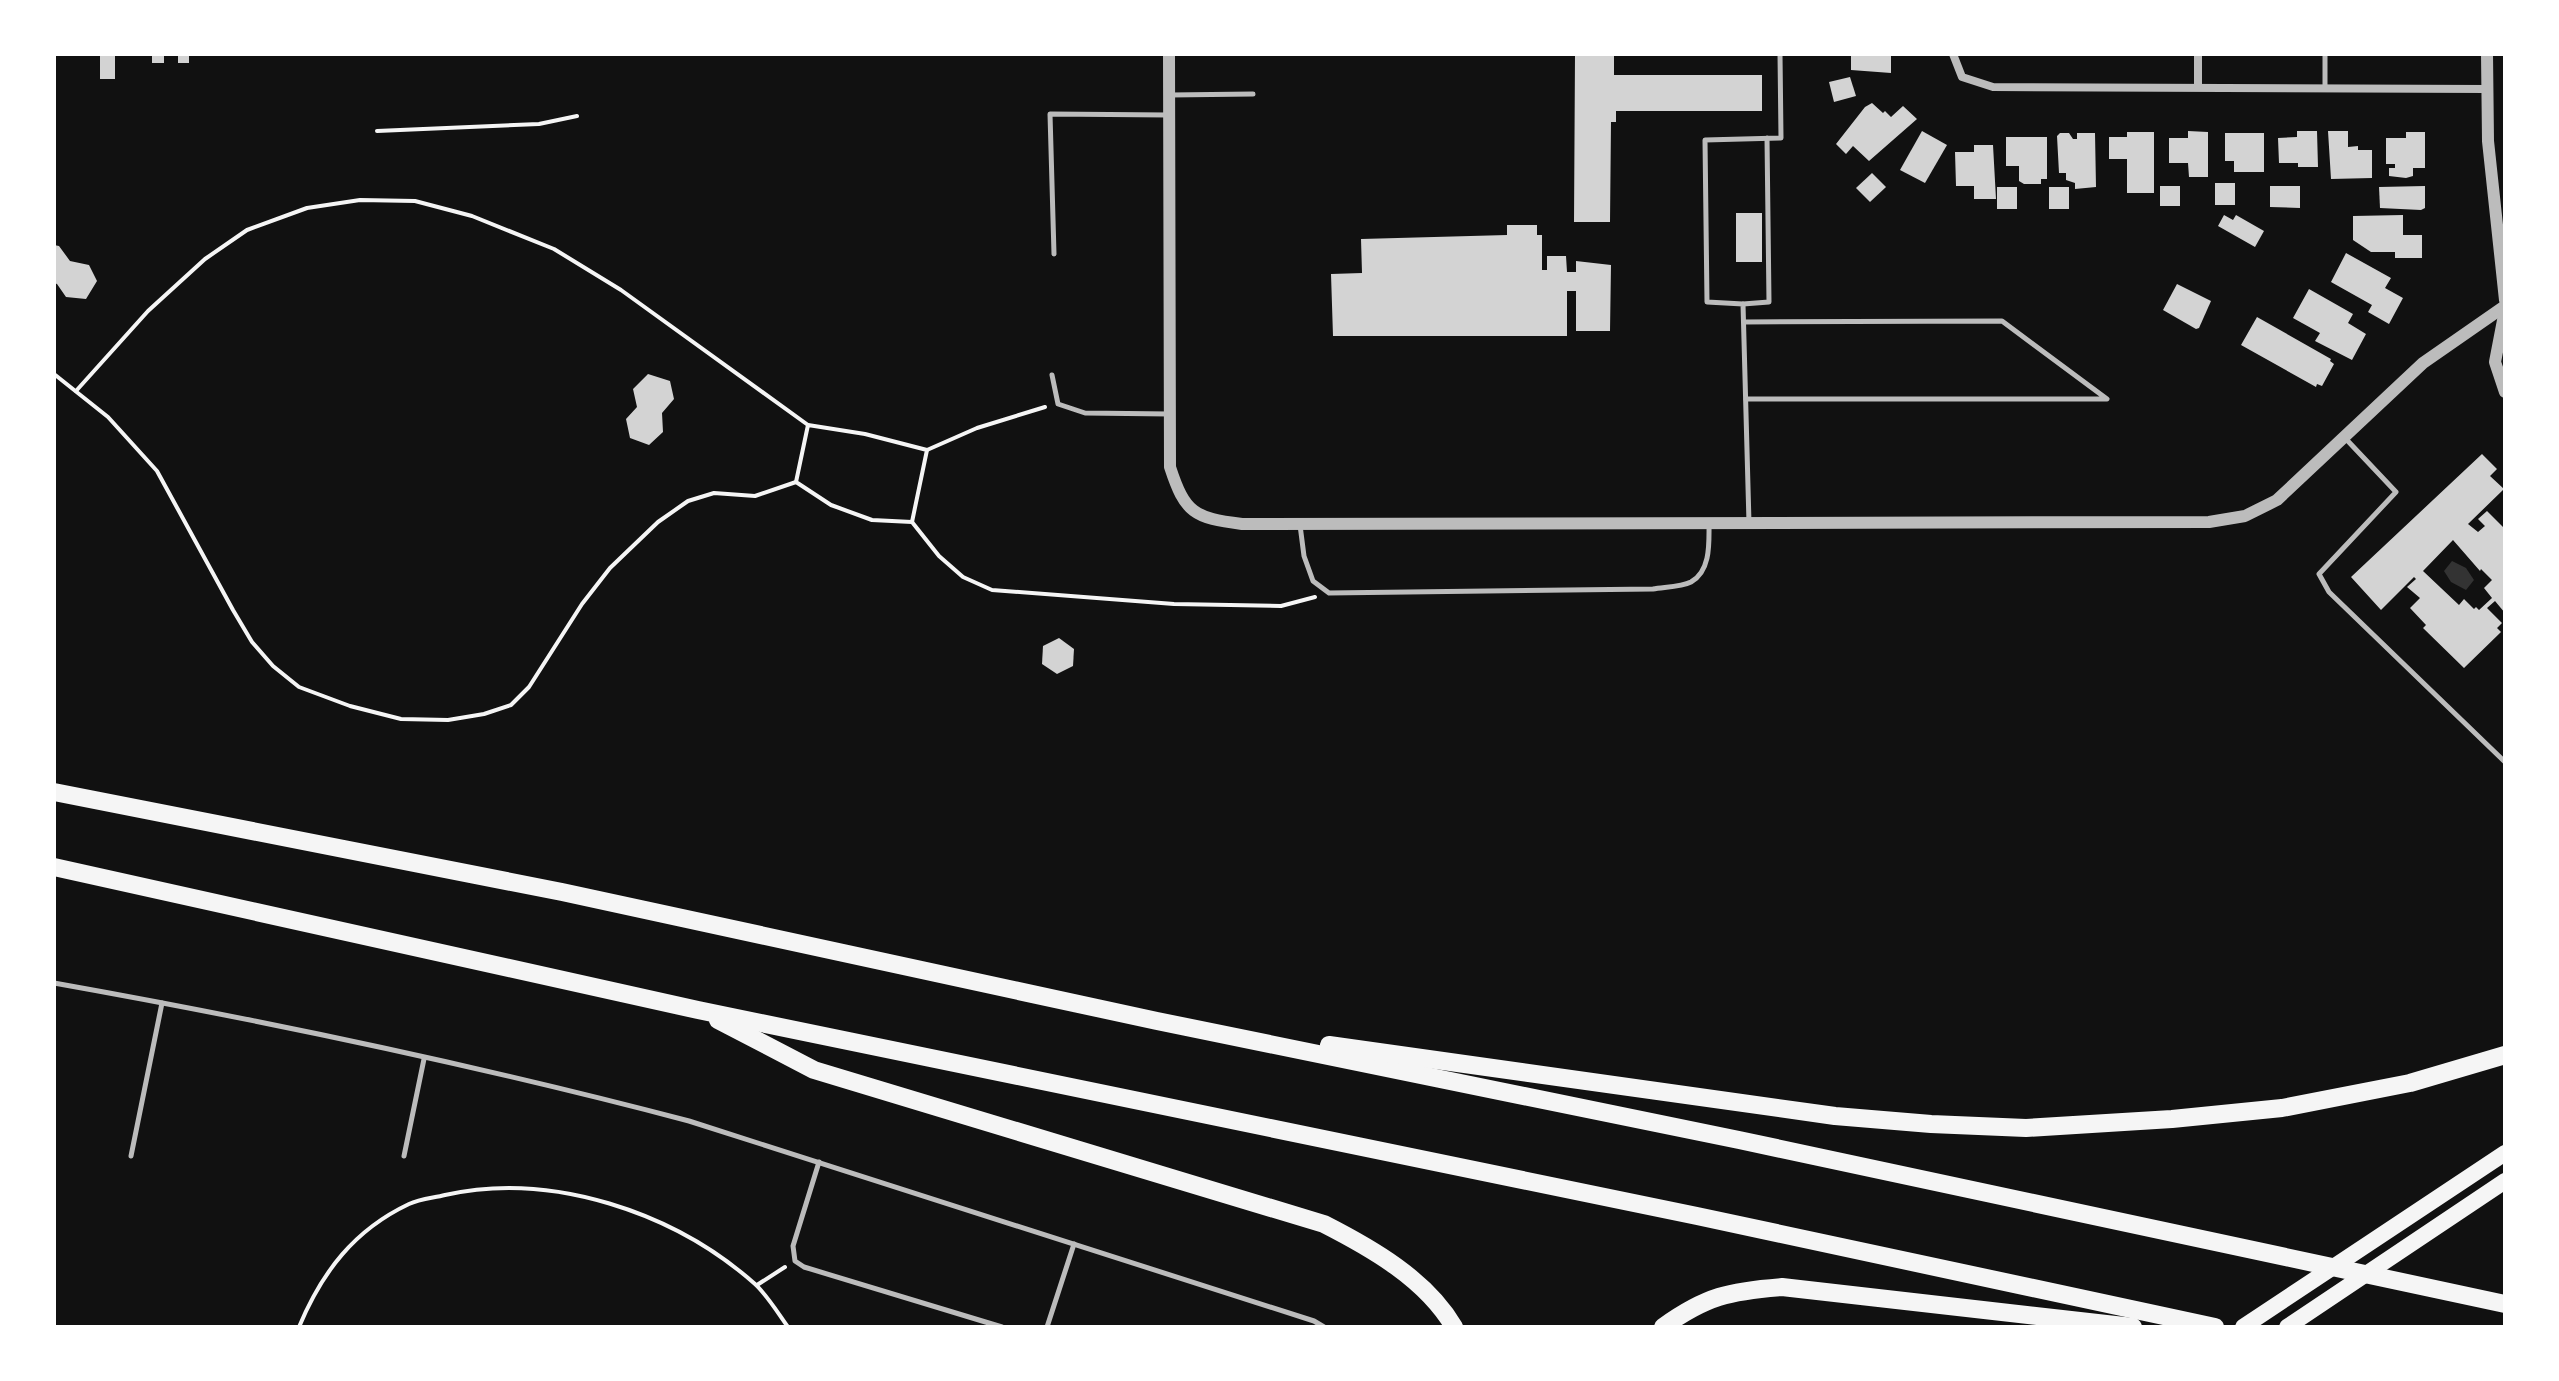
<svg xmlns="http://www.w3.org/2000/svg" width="2559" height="1381" viewBox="0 0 2559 1381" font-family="'Public Sans',sans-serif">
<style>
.water{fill:#333}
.building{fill:#d3d3d3;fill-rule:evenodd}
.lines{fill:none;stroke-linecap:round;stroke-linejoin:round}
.path{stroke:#f5f5f5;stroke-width:4}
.service{stroke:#bcbcbc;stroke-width:5}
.minor{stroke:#bcbcbc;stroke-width:8}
.tertiary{stroke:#bcbcbc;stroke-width:12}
.primary{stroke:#f5f5f5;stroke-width:16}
.motorway{stroke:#f5f5f5;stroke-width:18}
</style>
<rect width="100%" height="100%" fill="#111"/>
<!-- water -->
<polygon class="water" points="2452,561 2466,568 2474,580 2466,590 2451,582 2444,571"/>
<!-- building -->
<g class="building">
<rect x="100" y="54" width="15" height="25"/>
<rect x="152" y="54" width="12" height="9"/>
<rect x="178" y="54" width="11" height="9"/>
<polygon points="1575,54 1614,54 1614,75 1762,75 1762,111 1616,111 1616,122 1611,122 1610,222 1574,222"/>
<polygon points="1851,54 1891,54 1891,73 1851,70"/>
<polygon points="1850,77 1856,96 1834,102 1829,82"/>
<polygon points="1872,103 1883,113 1885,111 1891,117 1903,106 1917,119 1869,161 1853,146 1846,154 1836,144 1865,107"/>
<polygon points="1922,131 1947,145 1925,183 1900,170"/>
<polygon points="2188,131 2208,132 2208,177 2189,177 2188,163 2169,163 2169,138 2188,138"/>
<polygon points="2297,131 2317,131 2318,167 2298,167 2298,163 2279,163 2278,138 2297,137"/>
<polygon points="2328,131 2348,131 2348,147 2358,146 2358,150 2372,150 2372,178 2331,179"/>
<polygon points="2127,132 2154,132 2154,193 2127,193 2127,159 2109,159 2109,137 2127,137"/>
<polygon points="2406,132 2425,132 2425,168 2413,168 2413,176 2406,178 2389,176 2389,168 2395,168 2395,164 2386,164 2386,138 2406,138"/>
<polygon points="2060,133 2069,133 2073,139 2077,139 2077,133 2095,133 2096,187 2075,189 2075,183 2066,180 2066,173 2059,173 2057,136"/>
<polygon points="2225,133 2264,133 2264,172 2234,172 2234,161 2225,161"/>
<polygon points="2006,137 2047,137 2047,179 2041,179 2041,184 2024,184 2019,181 2019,166 2006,166"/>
<polygon points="1974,145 1993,145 1996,199 1974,199 1974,186 1956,186 1955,152 1974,152"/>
<polygon points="1872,173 1886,187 1870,202 1856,188"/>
<rect x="2215" y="183" width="20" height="22"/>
<rect x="2160" y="186" width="20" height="20"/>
<polygon points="2270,186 2300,186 2300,208 2270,207"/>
<polygon points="2425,186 2425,208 2421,210 2380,208 2379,187"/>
<rect x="1997" y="187" width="20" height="22"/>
<rect x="2049" y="187" width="20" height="22"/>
<rect x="1736" y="213" width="26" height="49"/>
<polygon points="2224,215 2233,220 2236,215 2264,231 2255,247 2218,226"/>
<polygon points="2403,215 2403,235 2422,235 2422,258 2395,258 2395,252 2371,252 2353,240 2353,216"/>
<polygon points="1507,225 1537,225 1537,235 1542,235 1542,270 1547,270 1547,256 1566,256 1567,272 1576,272 1576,261 1611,265 1610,331 1576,331 1576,291 1567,291 1567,336 1333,336 1331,274 1362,273 1361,239 1507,235"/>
<polygon points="54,245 59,246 70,261 89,265 97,281 86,299 66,297 57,284 54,283"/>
<polygon points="2346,253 2391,278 2385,288 2403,298 2389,324 2368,312 2372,305 2331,282"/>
<polygon points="2177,284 2211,301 2199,328 2196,329 2163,310"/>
<polygon points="2309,289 2353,314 2348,323 2366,334 2352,360 2315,341 2320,333 2293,318"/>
<polygon points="2257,317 2331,359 2330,361 2334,364 2322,386 2317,384 2316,387 2241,345"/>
<polygon points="648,374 670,381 674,399 662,413 663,432 649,445 630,438 626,419 637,407 633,389"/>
<path d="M 2482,454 L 2497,469 L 2490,476 L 2504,489 L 2468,524 L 2478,532 L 2485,526 L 2478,519 L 2487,511 L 2505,529 L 2505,613 L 2495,601 L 2487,608 L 2502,623 L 2497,628 L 2501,632 L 2464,668 L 2423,628 L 2426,625 L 2410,608 L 2420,598 L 2407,587 L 2416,579 L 2414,577 L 2381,610 L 2351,577 ZM 2453,540 L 2480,571 L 2481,569 L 2492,580 L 2484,588 L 2492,598 L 2479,610 L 2476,607 L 2474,609 L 2464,599 L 2459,605 L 2423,571 Z"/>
<polygon points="1059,638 1074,649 1073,666 1057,674 1042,664 1043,646"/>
</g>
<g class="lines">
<!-- path -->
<g class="path">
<polyline points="377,131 539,124 577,116"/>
<polyline points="54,374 108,417 157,471 233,610 252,642 273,666 299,687 350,706 401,719 448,720 484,714 511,705 529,687 582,604 610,568 658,522 688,501 714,493 755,496 796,482"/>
<polyline points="76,391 148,311 205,259 247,230 307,208 360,200 415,201 472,216 554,249 621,290 808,425"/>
<polygon points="808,425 865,434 927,450 912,522 872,520 831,505 796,482"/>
<polyline points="927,450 977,428 1045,407"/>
<polyline points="912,522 939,556 963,577 992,590 1174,604 1281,606 1315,597"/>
<polyline points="757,1285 785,1267"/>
<path d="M 299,1327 C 322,1272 354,1230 409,1204 C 420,1199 433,1198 445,1195 C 551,1171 674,1212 755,1284 C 767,1295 778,1313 788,1327"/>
</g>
<!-- service -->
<g class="service">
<polyline points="2325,54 2325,87"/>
<polyline points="1170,95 1253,94"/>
<polyline points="1054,254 1050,114 1168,115"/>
<polyline points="1743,304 1769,302 1767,138"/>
<polyline points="1744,322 2002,321 2107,399 1746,399"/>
<polyline points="1052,375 1058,404 1085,413 1169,414"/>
<polyline points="2345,438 2396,492 2319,574 2329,592 2505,762"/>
<polyline points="1749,523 1743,304 1707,302 1705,140 1781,138 1780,54"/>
<path d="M 1300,525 L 1304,556 L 1313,581 L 1329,593 L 1653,589 C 1664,587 1681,587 1691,582 C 1711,571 1709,542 1709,524"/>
<path d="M 54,983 C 267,1021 480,1066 689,1121 L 1314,1321 L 1324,1327"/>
<polyline points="131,1156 162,1003"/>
<polyline points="404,1156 424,1059"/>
<polyline points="819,1162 793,1246 795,1261 804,1267 1002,1327"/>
<polyline points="1047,1327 1074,1244"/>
</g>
<!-- minor -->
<g class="minor">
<polyline points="1953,54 1962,77 1993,87 2488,89"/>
<polyline points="2198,54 2198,87"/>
</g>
<!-- tertiary -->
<g class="tertiary">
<path d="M 1169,54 L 1170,467 C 1185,513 1194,518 1242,524 L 2209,522 L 2245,516 L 2277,500 L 2423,363 L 2505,306"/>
<polyline points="2487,54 2488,141 2505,300"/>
<polyline points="2505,310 2495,362 2505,392"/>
</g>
<!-- primary -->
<g class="primary">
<polyline points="2243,1327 2505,1153"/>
<polyline points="2287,1327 2505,1181"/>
</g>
<!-- motorway -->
<g class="motorway">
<polyline points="54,792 562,892 1157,1021 1739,1140 2505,1304"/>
<polyline points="54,867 698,1010 1697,1216 2215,1327"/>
<path d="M 718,1020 L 814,1070 L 1324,1224 C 1371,1248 1426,1279 1454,1327"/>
<polyline points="1329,1045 1835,1116 1931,1124 2026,1128 2172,1119 2282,1108 2410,1083 2505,1055"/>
<path d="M 1663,1327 C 1706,1296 1730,1291 1782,1287 L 2133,1327"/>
</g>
</g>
<!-- border -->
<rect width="2559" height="1381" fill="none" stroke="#ffffff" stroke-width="112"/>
</svg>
